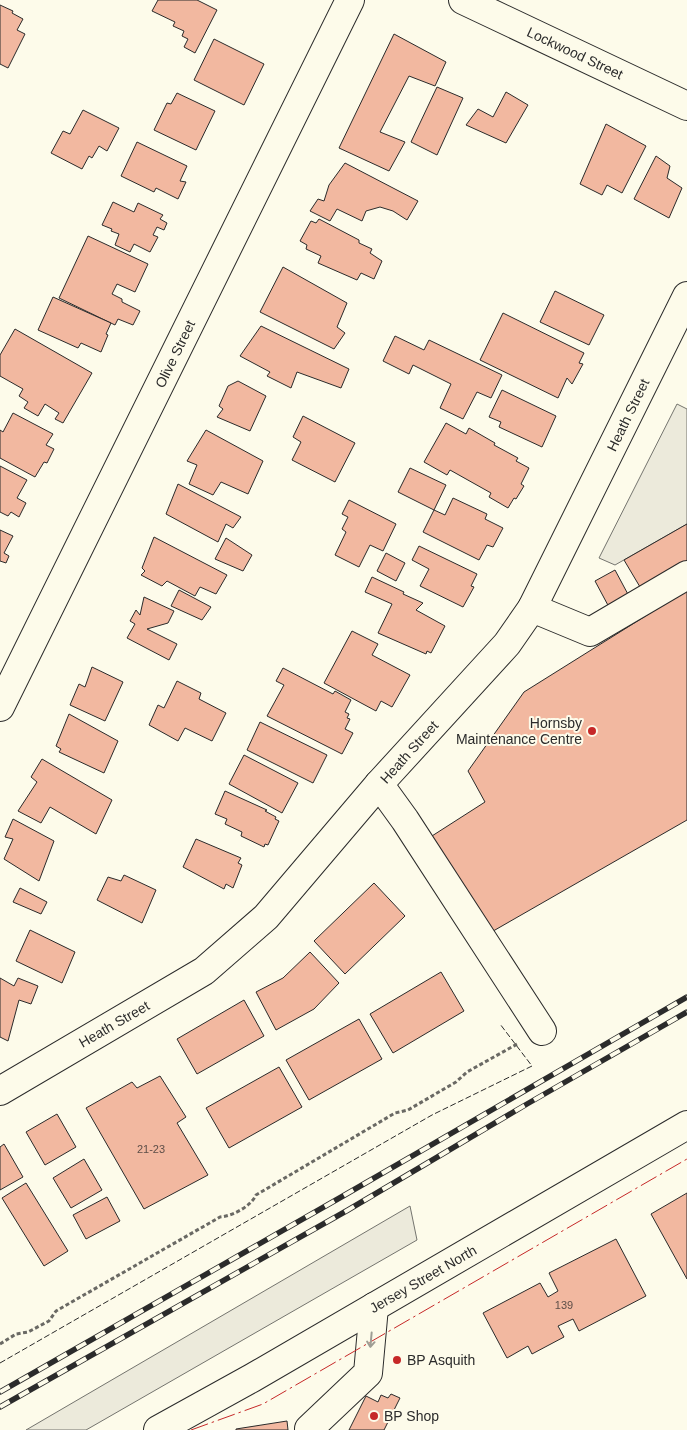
<svg xmlns="http://www.w3.org/2000/svg" width="687" height="1430" viewBox="0 0 687 1430" font-family="Arial,sans-serif">
<style>
.parking{fill:#eceadb;stroke:#74746e}
.building{fill:#f2b8a0;stroke:#2b2b2b}
.lines{fill:none;stroke-linecap:round;stroke-linejoin:round}
.minor-casing{stroke:#2b2b2b;stroke-width:30}
.major-casing{stroke:#2b2b2b;stroke-width:30}
.path{stroke:#6a6964;stroke-width:3;stroke-dasharray:4 2.5;stroke-linecap:butt}
.minor{stroke:#fdfbea;stroke-width:28}
.major{stroke:#fdfbea;stroke-width:28}
.rail-casing{stroke:#2b2b2b;stroke-width:5.5}
.rail{stroke:#fdfbea;stroke-width:4;stroke-dasharray:11;stroke-linecap:butt}
.fence{stroke:#2b2b2b;stroke-width:1;stroke-dasharray:6 2.5;stroke-linecap:butt}
.power{stroke:#c62828;stroke-width:1;stroke-dasharray:18 4 2.5 4;stroke-linecap:butt}
.oneway{stroke:#9e9d94}
.poi-dot{fill:#c62828;stroke:#fdfbea;stroke-width:2}
.labels{text-anchor:middle;stroke-width:4;stroke-linejoin:round;paint-order:stroke}
.number-label{font-size:11px;fill:#5d4e48}
.street-label{font-size:14px;fill:#2b2b2b;stroke:#fdfbea}
.poi-label{font-size:14px;fill:#2b2b2b;stroke:#fdfbea;text-anchor:start}
</style>
<rect width="100%" height="100%" fill="#fdfbea"/>
<!-- parking -->
<g class="parking">
<polygon points="677,404 687,409 687,524 615,565 599,558"/>
<polygon points="410,1206 417,1240 86,1430 26,1430"/>
</g>
<!-- building -->
<g class="building">
<polygon points="158,0 197,0 217,10 195,53 184,47 188,39 182,36 184,31 173,26 175,22 152,11"/>
<polygon points="0,5 13,11 12,13 23,19 17,30 25,34 8,68 0,64"/>
<polygon points="394,34 446,62 435,86 409,76 380,132 405,142 389,171 339,148"/>
<polygon points="214,39 264,64 244,105 194,80"/>
<polygon points="437,87 463,98 437,155 411,142"/>
<polygon points="506,92 528,105 506,143 466,125 478,109 493,117"/>
<polygon points="177,93 215,111 196,150 154,130 167,103 171,104"/>
<polygon points="83,110 119,128 107,151 99,146 92,158 89,156 82,169 51,153 63,131 70,134"/>
<polygon points="606,124 646,146 622,193 607,185 602,195 580,184"/>
<polygon points="137,142 187,166 180,181 186,182 178,199 156,188 154,192 121,176"/>
<polygon points="656,156 670,166 667,178 682,188 669,218 634,199"/>
<polygon points="345,163 418,201 407,220 393,211 380,207 366,211 362,221 337,209 330,221 310,211 318,199 324,201 329,185"/>
<polygon points="113,202 134,212 138,203 163,215 160,219 167,223 164,230 157,227 153,235 158,237 150,252 134,244 130,252 115,245 119,234 111,231 112,229 102,225"/>
<polygon points="319,219 359,240 359,243 372,249 370,253 382,261 374,279 361,273 357,280 318,263 321,256 306,249 307,245 300,241 311,221 316,223"/>
<polygon points="88,236 148,264 135,292 117,284 112,294 122,299 122,302 140,311 133,325 118,319 115,325 59,298"/>
<polygon points="283,267 347,303 337,327 345,333 334,349 260,312"/>
<polygon points="555,291 604,315 589,345 540,322"/>
<polygon points="53,297 111,323 106,334 108,335 101,352 81,343 78,348 38,330"/>
<polygon points="503,313 584,353 579,363 583,364 572,384 567,378 558,398 480,360"/>
<polygon points="261,326 349,369 341,388 297,372 291,388 267,376 270,372 240,356"/>
<polygon points="15,329 92,373 63,423 55,419 59,413 45,404 38,416 24,408 28,402 19,396 23,389 0,376 0,355"/>
<polygon points="395,336 424,350 429,340 502,375 491,398 477,392 463,419 440,408 451,384 413,365 409,374 383,361"/>
<polygon points="238,381 266,396 250,431 217,417 223,409 219,406 228,386"/>
<polygon points="502,390 556,416 542,447 499,427 501,422 489,417"/>
<polygon points="13,413 53,434 46,445 54,449 47,463 44,462 35,477 0,458 0,430 3,432"/>
<polygon points="303,416 355,443 335,482 292,460 301,442 293,437"/>
<polygon points="446,423 466,434 469,428 495,443 494,445 518,458 516,461 529,468 521,484 524,486 516,499 514,498 508,508 489,497 491,493 450,470 447,475 424,462"/>
<polygon points="206,430 263,461 248,494 221,482 213,495 189,484 197,465 187,461"/>
<polygon points="0,466 27,480 17,498 26,503 19,517 11,512 8,516 0,512"/>
<polygon points="410,468 446,485 434,510 398,492"/>
<polygon points="178,484 241,517 233,528 226,524 218,542 166,514"/>
<polygon points="453,498 487,514 485,519 503,528 493,547 487,545 479,560 423,532 434,510 445,515"/>
<polygon points="349,500 396,524 383,551 370,545 359,567 335,555 346,532 342,529 348,517 342,514"/>
<polygon points="687,524 687,567 643,592 624,560"/>
<polygon points="0,530 13,536 4,553 9,556 6,563 0,561"/>
<polygon points="154,537 227,575 216,594 200,587 195,596 167,581 162,586 141,575 145,571 142,568"/>
<polygon points="226,538 252,555 243,571 215,559"/>
<polygon points="419,546 477,574 471,586 474,587 463,607 420,586 429,569 412,560"/>
<polygon points="386,553 405,563 396,581 377,571"/>
<polygon points="615,570 630,598 610,609 595,581"/>
<polygon points="372,577 404,592 403,594 423,603 416,610 445,626 431,653 427,651 426,654 378,633 392,604 365,592"/>
<polygon points="179,590 211,607 202,620 171,606"/>
<polygon points="687,590 687,820 481,938 421,843 485,802 468,771 524,692"/>
<polygon points="144,597 174,611 168,623 147,629 177,644 169,660 127,638 135,624 130,621 136,610 140,615"/>
<polygon points="352,631 378,644 372,655 410,675 392,707 381,701 376,711 324,683"/>
<polygon points="92,667 123,682 105,721 70,705 79,684 85,687"/>
<polygon points="283,668 333,694 335,691 351,700 345,712 349,714 347,718 350,719 345,729 353,733 342,754 267,716 284,685 276,681"/>
<polygon points="177,681 201,693 199,699 226,713 212,741 185,728 178,741 149,725 158,705 164,708"/>
<polygon points="69,714 118,741 104,773 59,752 61,749 56,746"/>
<polygon points="260,722 327,755 313,783 247,750"/>
<polygon points="244,755 298,783 282,813 229,784"/>
<polygon points="42,759 112,800 96,834 50,807 41,823 18,811 37,782 31,777"/>
<polygon points="225,791 267,810 265,811 276,817 275,819 279,821 268,845 265,844 264,847 241,836 242,832 225,824 227,819 215,814"/>
<polygon points="13,819 54,841 39,881 4,859 13,839 5,837"/>
<polygon points="196,839 241,858 238,863 242,865 233,888 226,884 224,889 183,867"/>
<polygon points="124,875 156,890 142,923 97,900 108,877 121,881"/>
<polygon points="374,883 405,916 345,974 314,941"/>
<polygon points="20,888 47,902 41,914 13,902"/>
<polygon points="30,930 75,952 62,983 16,961"/>
<polygon points="310,952 339,983 314,1009 276,1030 256,992 283,978"/>
<polygon points="441,972 464,1011 393,1053 370,1014"/>
<polygon points="0,978 14,986 18,978 38,986 31,1004 19,1000 8,1041 0,1037"/>
<polygon points="244,1000 264,1036 197,1074 177,1039"/>
<polygon points="359,1019 382,1059 309,1100 286,1060"/>
<polygon points="279,1067 302,1107 229,1148 206,1108"/>
<polygon points="160,1076 186,1117 177,1123 208,1175 144,1209 86,1108 132,1082 137,1088"/>
<polygon points="57,1114 76,1147 45,1165 26,1132"/>
<polygon points="4,1144 23,1177 0,1190 0,1147"/>
<polygon points="84,1159 102,1190 71,1208 53,1178"/>
<polygon points="26,1183 68,1251 44,1266 2,1198"/>
<polygon points="687,1193 687,1279 651,1214"/>
<polygon points="107,1197 120,1221 86,1239 73,1215"/>
<polygon points="616,1239 646,1296 579,1331 573,1319 558,1326 564,1337 532,1354 528,1346 507,1358 483,1313 540,1283 548,1297 558,1291 549,1273"/>
<polygon points="391,1394 400,1398 384,1430 349,1430 366,1396 378,1402 381,1395 388,1398"/>
<polygon points="287,1421 288,1430 236,1430 236,1429"/>
</g>
<g class="lines">
<!-- minor casing -->
<g class="minor-casing">
<g id="minor">
<polyline points="463,0 687,106"/>
<polyline points="532,608 590,632 687,575"/>
<polyline points="0,707 350,0"/>
<polyline points="379,784 405,820 542,1031"/>
<polyline points="0,1091 204,971 266,917 379,784 507,644 532,608 687,296"/>
<polyline points="309,1429 368,1373 374,1307"/>
</g>
</g>
<!-- major casing -->
<g class="major-casing">
<polyline id="major" points="158,1430 252,1378 687,1125"/>
</g>
<!-- path -->
<path class="path" d="M 0,1344 L 16,1334 L 28,1332 L 49,1321 L 56,1311 L 220,1217 C 233,1216 251,1206 256,1195 L 395,1113 L 408,1110 L 456,1082 L 467,1072 L 519,1043"/>
<!-- minor -->
<use href="#minor" class="minor"/>
<!-- major -->
<use href="#major" class="major"/>
<!-- rail casing -->
<g class="rail-casing">
<g id="rail">
<polyline points="0,1392 343,1196 687,997"/>
<polyline points="0,1407 348,1210 527,1104 687,1012"/>
</g>
</g>
<!-- rail -->
<use href="#rail" class="rail"/>
<!-- fence -->
<polyline class="fence" points="0,1363 432,1115 532,1066 500,1024"/>
<!-- power -->
<polyline class="power" points="191,1430 263,1404 687,1159"/>
</g>
<!-- one-way arrows -->
<defs><path id="oneway-shaft" d="M-6 0H5M1.5-3L5.5 0L1.5 3" fill="none" stroke-width="1.6" stroke-linecap="round" stroke-linejoin="round" transform="scale(1.25)"/></defs>
<use class="oneway" href="#oneway-shaft" transform="translate(371 1340) rotate(95)"/>
<!-- markers -->
<g class="poi-dot">
<circle cx="592" cy="731" r="5"/>
<circle cx="397" cy="1360" r="5"/>
<circle cx="374" cy="1416" r="5"/>
</g>
<g class="labels">
<!-- number labels -->
<g class="number-label">
<text x="151" y="1153">21-23</text>
<text x="564" y="1309">139</text>
</g>
<!-- street labels -->
<g class="street-label">
<text transform="translate(575 53) rotate(25)" y="5">Lockwood Street</text>
<text transform="translate(175 354) rotate(-64)" y="5">Olive Street</text>
<text transform="translate(628 415) rotate(-64)" y="5">Heath Street</text>
<text transform="translate(409 752) rotate(-48)" y="5">Heath Street</text>
<text transform="translate(114 1024) rotate(-30)" y="5">Heath Street</text>
<text transform="translate(423 1279) rotate(-30)" y="5">Jersey Street North</text>
</g>
<!-- poi labels -->
<g class="poi-label">
<text x="582" y="728" text-anchor="end">Hornsby<tspan x="582" dy="16">Maintenance Centre</tspan></text>
<text x="407" y="1365">BP Asquith</text>
<text x="384" y="1421">BP Shop</text>
</g>
</g>
</svg>
